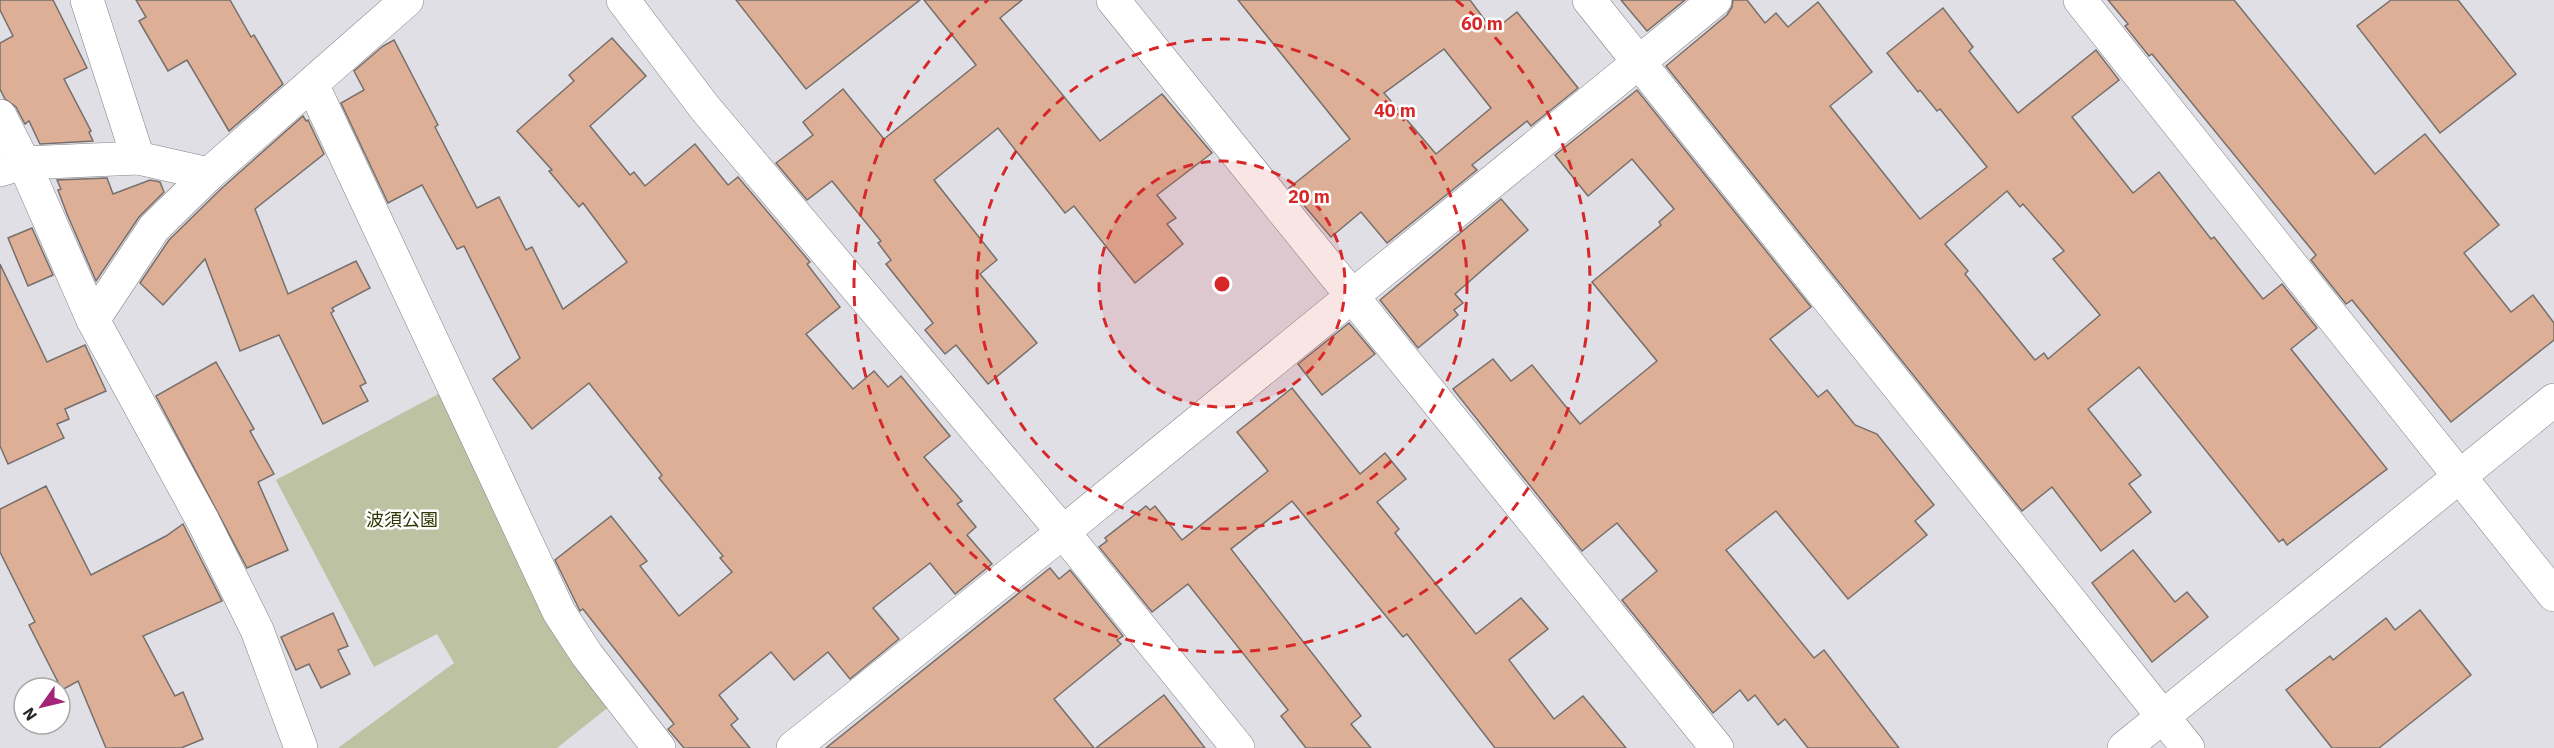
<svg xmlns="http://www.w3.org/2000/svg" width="2554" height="748" viewBox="0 0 2554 748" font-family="'IBM Plex Sans','Noto Sans JP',sans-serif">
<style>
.green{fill:#bcc2a2}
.building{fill:#dcaf96;stroke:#766f6b;stroke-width:1.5;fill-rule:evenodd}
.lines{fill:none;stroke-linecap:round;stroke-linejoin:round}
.minor-casing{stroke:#828187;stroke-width:34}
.minor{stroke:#fff;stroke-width:33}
.ring{fill:none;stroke:#d62828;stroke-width:3;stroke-dasharray:10 8}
.labels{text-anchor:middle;stroke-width:5;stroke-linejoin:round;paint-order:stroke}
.park-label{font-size:18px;fill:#303600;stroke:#fff}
.centre{fill:#d62828;stroke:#fff;stroke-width:3}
.ring-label{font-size:18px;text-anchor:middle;font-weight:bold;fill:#d62828;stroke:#fff;stroke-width:5;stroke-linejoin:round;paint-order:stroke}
</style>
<rect width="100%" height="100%" fill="#e0dfe6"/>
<!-- green -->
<polygon class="green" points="444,391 611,705 557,748 338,748 454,663 437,634 374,667 276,480"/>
<!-- building -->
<g class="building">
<polygon points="0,0 53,0 87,68 64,79 91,131 89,132 93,141 40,144 29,121 25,124 16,107 5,99 0,89 0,43 13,36 0,10"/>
<polygon points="136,0 230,0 251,37 254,35 283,84 229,131 187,60 168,71 139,21 146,17"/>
<polygon points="736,0 920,0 806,89"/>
<polygon points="924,0 1022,0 1000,18 1100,141 1162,94 1212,153 1157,195 1176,218 1167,224 1183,244 1135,283 1074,206 1065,213 998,128 934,180 997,260 980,274 1037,343 988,384 956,345 945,354 925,330 933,323 886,264 891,260 878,243 881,241 832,181 807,200 776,163 813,135 803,122 843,89 884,139 976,65"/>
<path d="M 1238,0 L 1470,0 L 1493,31 L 1517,12 L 1578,88 L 1531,126 L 1527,121 L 1472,165 L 1477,170 L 1387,243 L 1361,212 L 1331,237 L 1289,188 L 1350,139 ZM 1444,49 L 1491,108 L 1436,154 L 1384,93 Z"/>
<polygon points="1621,0 1685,0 1647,31"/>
<path d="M 1733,0 L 1747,0 L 1765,23 L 1776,13 L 1788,27 L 1818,2 L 1872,72 L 1830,106 L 1920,219 L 1987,167 L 1940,109 L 1937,111 L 1920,90 L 1918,92 L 1887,53 L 1943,8 L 1973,47 L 1969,51 L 2018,113 L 2096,50 L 2119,80 L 2072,117 L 2133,193 L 2159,172 L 2211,239 L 2214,237 L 2263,299 L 2282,284 L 2317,328 L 2291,349 L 2387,469 L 2287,545 L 2283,539 L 2279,542 L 2139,367 L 2088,409 L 2141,475 L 2129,484 L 2151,512 L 2101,551 L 2052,487 L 2022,511 L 1666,66 L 1727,15 L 1732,7 ZM 2007,191 L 2020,207 L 2023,204 L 2064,251 L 2053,259 L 2100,315 L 2048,359 L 2044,353 L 2035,360 L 1965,274 L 1968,271 L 1945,244 Z"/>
<polygon points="2108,0 2234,0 2375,174 2425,134 2499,225 2464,253 2511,312 2533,295 2554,323 2554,340 2451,422 2352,300 2346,304 2311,260 2316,255 2152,54 2149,56 2125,26 2128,24"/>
<polygon points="2391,0 2458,0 2516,74 2440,133 2357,26"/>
<polygon points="612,38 646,76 590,126 630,175 634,172 645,186 695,144 728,185 738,177 810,262 807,264 840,307 806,334 853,389 874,371 888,387 901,376 950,436 924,457 962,501 957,504 976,527 967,535 992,564 955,594 930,563 873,608 899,639 850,679 828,652 794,680 771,652 719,695 738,719 731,725 750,748 684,748 668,729 674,724 583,609 580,611 555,560 611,516 647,561 640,566 679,616 732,572 720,558 723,556 659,478 662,475 589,383 532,429 493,379 520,358 464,246 457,249 422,185 388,203 341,103 364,90 354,71 383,46 394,40 438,125 435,127 477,208 499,197 526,250 532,247 563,309 627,262 583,203 579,207 549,171 552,170 517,131 574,81 569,75"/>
<polygon points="1637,90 1811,307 1770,339 1818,397 1827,390 1855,425 1877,434 1934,505 1915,521 1927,535 1848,599 1776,511 1726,550 1814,658 1824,650 1899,748 1808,748 1785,719 1778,725 1755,695 1748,701 1740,690 1713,713 1622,600 1657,571 1617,523 1582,551 1453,389 1493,359 1511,381 1532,365 1580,424 1657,361 1592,282 1661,225 1659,222 1674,209 1632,159 1588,196 1555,155"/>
<polygon points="303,116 306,121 308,120 324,154 255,209 288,294 356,261 370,288 332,308 334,311 331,313 366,383 360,386 368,401 323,424 279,335 240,351 205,259 163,305 140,283 169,240 222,188"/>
<polygon points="107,178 113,194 150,180 160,182 164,192 139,217 96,281 67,214 58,190 61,189 57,180"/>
<polygon points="1501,199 1528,230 1455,294 1463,303 1454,310 1458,315 1418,348 1380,300"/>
<polygon points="32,228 53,275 28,286 8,238"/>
<polygon points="0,264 47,362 85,345 106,391 65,409 69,419 57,424 64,438 8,464 0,446"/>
<polygon points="1349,323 1375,354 1322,395 1298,364"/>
<polygon points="216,362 254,429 250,431 274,474 258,482 288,550 247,568 156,396"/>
<polygon points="1292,388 1360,474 1385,453 1406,479 1377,502 1399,529 1395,533 1476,634 1521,598 1548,629 1509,660 1554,719 1583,696 1626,748 1495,748 1407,634 1403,637 1292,501 1231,549 1361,716 1351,724 1371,748 1306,748 1281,716 1288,710 1188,584 1152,612 1099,547 1107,541 1105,538 1146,506 1150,510 1155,506 1182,540 1268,471 1237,432"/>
<polygon points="46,486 91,575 166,536 183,524 222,601 143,636 175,696 183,692 203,739 181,748 106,748 78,681 62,690 29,625 35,622 0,552 0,509"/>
<polygon points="2133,550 2175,602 2187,592 2208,617 2152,662 2092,583"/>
<polygon points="1050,568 1059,579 1070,570 1123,636 1117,640 1121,644 1054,699 1094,748 826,748"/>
<polygon points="2420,610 2471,675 2379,748 2332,748 2286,690 2330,656 2333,660 2386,618 2395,630"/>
<polygon points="333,613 348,646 338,650 350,674 321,688 309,664 296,670 281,637"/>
<polygon points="1164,695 1205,748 1096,748"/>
</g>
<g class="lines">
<!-- minor casing -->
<g class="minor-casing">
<g id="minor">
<polyline points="87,0 138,158"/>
<polyline points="623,0 705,108 1063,532 1238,748"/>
<polyline points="1113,0 1717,748"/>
<polyline points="1589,0 2188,748"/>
<polyline points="2080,0 2554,595"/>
<polyline points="312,84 559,612 587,655 659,748"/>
<polyline points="0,116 24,163 93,320 203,521 257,630 301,748"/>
<polyline points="0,170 24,163 138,158 209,174 407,0"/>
<polyline points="93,320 154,228 209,174"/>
<polyline points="793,748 1063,532 1715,0"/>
<polyline points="2124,748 2554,400"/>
</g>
</g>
<!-- minor -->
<use href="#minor" class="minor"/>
</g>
<!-- distance rings -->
<circle cx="1222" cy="284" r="123" fill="#d62828" fill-opacity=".12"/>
<g class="ring">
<circle cx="1222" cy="284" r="123"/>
<circle cx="1222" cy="284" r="245"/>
<path d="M1456 0A368 368 0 1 1 988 0"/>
</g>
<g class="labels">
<!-- park labels -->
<g class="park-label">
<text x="402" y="526">波須公園</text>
</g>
</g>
<circle cx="1222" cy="284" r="9" class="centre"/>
<g class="ring-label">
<text x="1482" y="30">60 m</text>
<text x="1395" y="117">40 m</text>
<text x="1309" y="203">20 m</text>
</g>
<!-- north arrow -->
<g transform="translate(42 706) rotate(236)"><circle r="28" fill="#ffffff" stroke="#a8a8a9" stroke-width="1.5"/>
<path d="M0-4.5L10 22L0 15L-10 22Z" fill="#a42577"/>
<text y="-9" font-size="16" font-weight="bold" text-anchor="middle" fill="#262528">N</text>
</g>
</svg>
